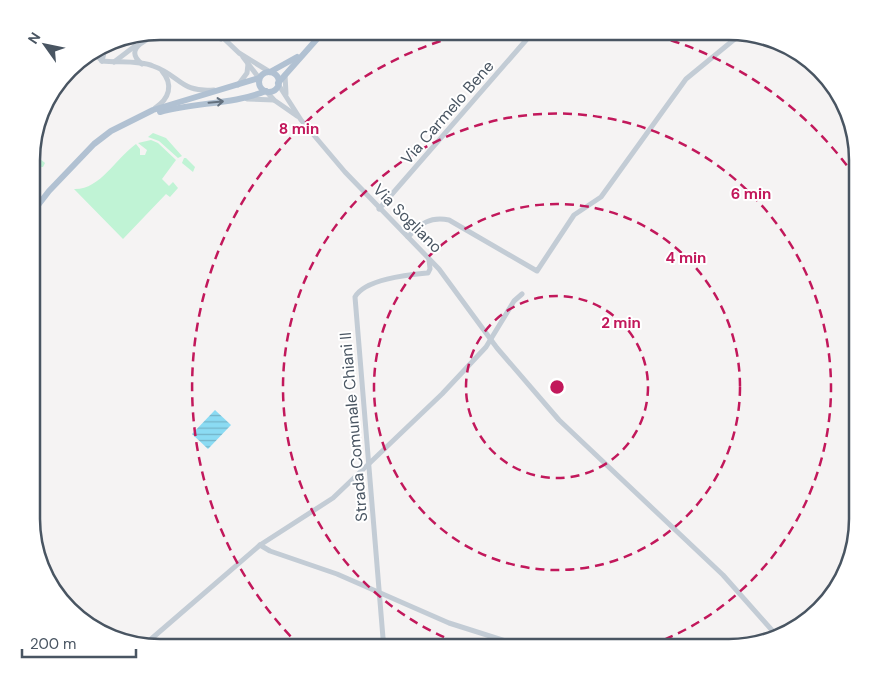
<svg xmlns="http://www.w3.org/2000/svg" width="889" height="679" viewBox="0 0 889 679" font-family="'DM Sans',sans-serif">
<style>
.grass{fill:#c0f3d5}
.water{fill:url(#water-rules)}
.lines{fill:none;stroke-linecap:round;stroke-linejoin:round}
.minor{stroke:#c3ccd5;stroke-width:5}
.major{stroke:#b1c1d2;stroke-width:6}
.oneway{stroke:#63707e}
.ring{fill:none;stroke:#c2185b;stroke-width:2.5;stroke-dasharray:9 6}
.labels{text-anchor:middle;stroke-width:4;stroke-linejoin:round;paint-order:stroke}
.street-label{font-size:16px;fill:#495562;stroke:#fff}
.rim{fill:none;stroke:#495562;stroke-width:2.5}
.centre{fill:#c2185b;stroke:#fff;stroke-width:2.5}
.ring-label{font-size:15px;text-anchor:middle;font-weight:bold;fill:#c2185b;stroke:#fff;stroke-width:4;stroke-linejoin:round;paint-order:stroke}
</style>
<defs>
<pattern id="water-rules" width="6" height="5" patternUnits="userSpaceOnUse" patternTransform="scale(1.25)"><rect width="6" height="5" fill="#8bdbf3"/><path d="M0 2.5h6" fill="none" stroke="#74b4c8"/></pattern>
</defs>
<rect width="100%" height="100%" fill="#f5f3f3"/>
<!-- grass -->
<g class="grass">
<polygon points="153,133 166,138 182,156 178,158 159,141 148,137"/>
<path d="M 151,140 L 158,143 L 176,160 L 162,179 L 169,186 L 173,182 L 178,188 L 170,197 L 166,194 L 123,239 L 74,189 C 100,190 115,159 136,144 L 140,149 L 140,155 L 145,155 L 147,150 L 138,143 Z"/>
<polygon points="32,152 45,163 43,167 32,168"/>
<polygon points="184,158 186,158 195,167 193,172 182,163"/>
</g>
<!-- water -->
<polygon class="water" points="215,410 231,425 208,449 192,434"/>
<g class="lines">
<!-- minor -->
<g class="minor">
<polyline points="208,31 221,39"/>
<polyline points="216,31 239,53 270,72"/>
<polyline points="98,50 98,57 102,61"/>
<polyline points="243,57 259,78"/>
<path d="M 102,61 C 117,63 138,60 153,66 C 180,75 180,93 214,90"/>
<polyline points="102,61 104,53 103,47"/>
<polyline points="114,62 135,46"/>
<path d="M 142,64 C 120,47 154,36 167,31"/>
<polyline points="285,75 286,94"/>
<polyline points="278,84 301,120 345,172 439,269 497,348 559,420 723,575 778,637"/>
<polyline points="238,85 247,73 248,64"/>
<polyline points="266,91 274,100 297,116"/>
<polyline points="247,99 274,100"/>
<path d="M 155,108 C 169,99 174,85 162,71"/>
<polyline points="379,209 534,31"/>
<path d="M 408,237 C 420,224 430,216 449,220 L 537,271 L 574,215 L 601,197 L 686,79 L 742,33"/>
<polyline points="260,545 270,551 337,574 449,623 512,643 529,645 536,648"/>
<polyline points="143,646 260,545 333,498 442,394 486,347 514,301 522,294"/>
<path d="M 389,648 L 383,638 L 355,297 C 365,279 408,275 428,273 L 430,269 L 429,259"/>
</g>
<!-- major -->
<g class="major">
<polyline points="270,72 297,57"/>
<circle cx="269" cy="82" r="10"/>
<polyline points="278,83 324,31"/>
<path d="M 160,112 C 195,102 232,105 266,91"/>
<polyline points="32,213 49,191 94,144 111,131 153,110 259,78"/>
</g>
</g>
<!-- one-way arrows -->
<defs><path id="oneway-shaft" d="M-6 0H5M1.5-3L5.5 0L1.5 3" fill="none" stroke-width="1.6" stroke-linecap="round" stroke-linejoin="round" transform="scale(1.25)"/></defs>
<use class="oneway" href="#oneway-shaft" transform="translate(216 102) rotate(-5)"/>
<!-- distance rings -->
<g class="ring">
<circle cx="557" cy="387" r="91"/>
<circle cx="557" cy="387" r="183"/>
<path d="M472 648A274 274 0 1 1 642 648"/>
<path d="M301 647A365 365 0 0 1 472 32M642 32A365 365 0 0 1 856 178"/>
</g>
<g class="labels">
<!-- street labels -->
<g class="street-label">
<text transform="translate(447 112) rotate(-49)" y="6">Via Carmelo Bene</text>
<text transform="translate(408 218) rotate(45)" y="6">Via Sogliano</text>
<text transform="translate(353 427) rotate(-95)" y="6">Strada Comunale Chiani II</text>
</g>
</g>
<!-- crop -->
<path d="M0 0H889V679H0ZM160 40H729A120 120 0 0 1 849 160V519A120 120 0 0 1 729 639H160A120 120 0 0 1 40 519V160A120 120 0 0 1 160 40Z" fill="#fff" fill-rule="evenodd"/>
<path class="rim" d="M160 40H729A120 120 0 0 1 849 160V519A120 120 0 0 1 729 639H160A120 120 0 0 1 40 519V160A120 120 0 0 1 160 40Z"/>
<circle cx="557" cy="387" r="8" class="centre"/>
<g class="ring-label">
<text x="299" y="134">8 min</text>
<text x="751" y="199">6 min</text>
<text x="686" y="263">4 min</text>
<text x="621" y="328">2 min</text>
</g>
<!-- north arrow -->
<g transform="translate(45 45) rotate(303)" stroke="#ffffff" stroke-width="4" paint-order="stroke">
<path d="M0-4L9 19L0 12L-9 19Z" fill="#495562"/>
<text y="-8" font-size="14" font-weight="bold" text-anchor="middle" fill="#495562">N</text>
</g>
<!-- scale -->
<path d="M22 649v8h114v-8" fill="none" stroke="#495562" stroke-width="2.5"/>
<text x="30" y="649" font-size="15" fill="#495562" stroke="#ffffff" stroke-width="4" paint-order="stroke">200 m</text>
</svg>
